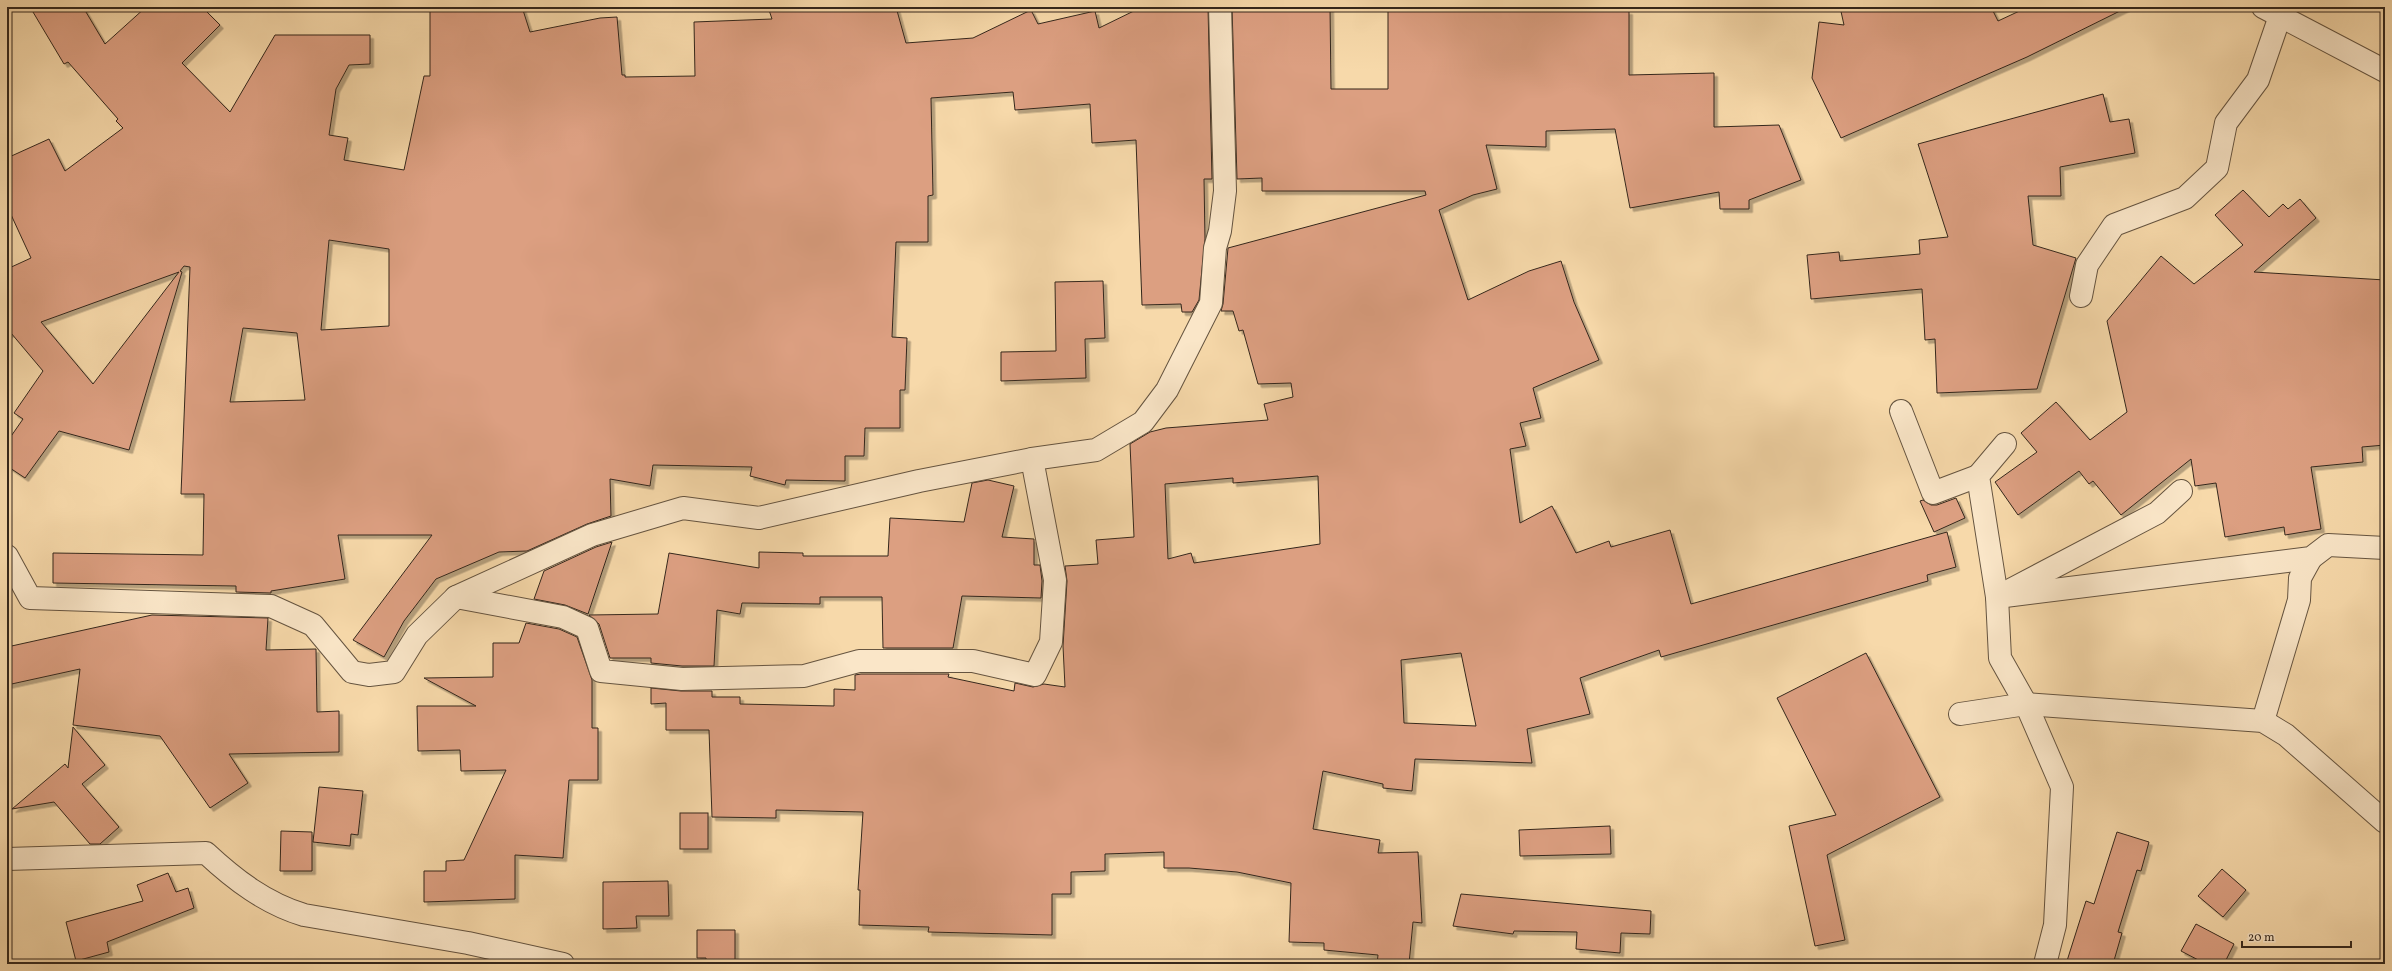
<svg xmlns="http://www.w3.org/2000/svg" width="2392" height="971" viewBox="0 0 2392 971" font-family="Vollkorn,serif">
<style>
.building{fill:#dc9f81;stroke:#34271c;fill-rule:evenodd;filter:url(#shadow)}
.lines{fill:none;stroke-linecap:round;stroke-linejoin:round}
.minor-casing{stroke:#655440;stroke-width:24}
.minor{stroke:#fae6c8;stroke-width:22}
</style>
<defs>
<filter id="shadow"><feDropShadow dx="3.5" dy="3.5" stdDeviation="0" flood-color="#0004"/></filter>
</defs>
<rect width="100%" height="100%" fill="#f7d9aa"/>
<filter id="stains"><feTurbulence type="fractalNoise" baseFrequency=".005" numOctaves="4"/><feColorMatrix values="0 0 0 0 .2 0 0 0 0 .09 0 0 0 0 .02 0 0 0 .5 -.17"/></filter>
<radialGradient id="worn" r=".72"><stop offset=".6" stop-color="#630" stop-opacity="0"/><stop offset="1" stop-color="#630" stop-opacity=".3"/></radialGradient>
<!-- building -->
<g class="building">
<path d="M 30,7 L 83,7 L 105,44 L 146,7 L 202,7 L 220,25 L 182,63 L 230,112 L 275,35 L 370,35 L 370,64 L 349,65 L 336,89 L 329,135 L 348,138 L 344,160 L 404,170 L 424,76 L 430,76 L 430,9 L 522,7 L 530,32 L 600,18 L 617,17 L 622,75 L 625,75 L 625,77 L 695,76 L 694,22 L 772,19 L 768,7 L 896,7 L 906,43 L 973,38 L 1031,10 L 1038,24 L 1095,11 L 1099,28 L 1142,7 L 1208,7 L 1212,179 L 1204,179 L 1205,239 L 1199,300 L 1192,312 L 1182,312 L 1181,304 L 1142,305 L 1136,140 L 1092,143 L 1090,104 L 1015,110 L 1013,92 L 931,98 L 933,195 L 928,196 L 928,242 L 896,242 L 892,337 L 907,338 L 905,390 L 900,390 L 900,428 L 865,428 L 864,456 L 845,456 L 845,481 L 786,480 L 785,485 L 750,476 L 752,467 L 653,465 L 650,486 L 610,479 L 611,516 L 587,524 L 527,551 L 499,552 L 436,579 L 404,621 L 384,657 L 353,640 L 432,535 L 338,535 L 345,579 L 271,591 L 271,593 L 236,592 L 236,586 L 53,583 L 53,553 L 203,555 L 204,494 L 181,494 L 190,267 L 184,266 L 180,271 L 182,272 L 129,450 L 59,431 L 25,478 L 7,466 L 7,442 L 23,419 L 14,413 L 43,371 L 11,333 L 7,335 L 7,269 L 31,258 L 7,206 L 7,158 L 49,139 L 65,171 L 123,128 L 116,121 L 118,119 L 68,62 L 64,64 ZM 329,240 L 389,249 L 389,326 L 321,330 ZM 179,272 L 93,384 L 41,322 ZM 243,328 L 297,333 L 305,400 L 230,402 Z"/>
<path d="M 1232,7 L 1330,7 L 1331,89 L 1388,89 L 1388,7 L 1586,7 L 1586,11 L 1629,11 L 1629,75 L 1714,73 L 1714,127 L 1779,125 L 1801,180 L 1749,200 L 1749,209 L 1720,209 L 1719,192 L 1630,208 L 1615,129 L 1546,131 L 1546,147 L 1486,145 L 1497,189 L 1473,195 L 1439,210 L 1468,300 L 1529,271 L 1561,261 L 1574,302 L 1599,360 L 1533,388 L 1541,418 L 1520,423 L 1526,446 L 1510,449 L 1520,523 L 1552,506 L 1576,553 L 1609,541 L 1611,547 L 1670,530 L 1691,604 L 1947,532 L 1956,567 L 1927,575 L 1928,581 L 1661,657 L 1659,650 L 1580,678 L 1590,714 L 1527,729 L 1532,763 L 1415,759 L 1412,791 L 1383,788 L 1383,784 L 1323,771 L 1313,829 L 1380,840 L 1378,853 L 1418,852 L 1422,923 L 1413,922 L 1409,964 L 1377,964 L 1378,955 L 1324,950 L 1324,943 L 1289,942 L 1291,883 L 1237,872 L 1189,868 L 1164,868 L 1164,852 L 1105,854 L 1105,871 L 1071,872 L 1071,894 L 1052,894 L 1052,935 L 928,932 L 929,927 L 859,925 L 860,890 L 858,890 L 863,812 L 776,810 L 776,818 L 712,817 L 709,730 L 666,730 L 666,703 L 651,704 L 651,688 L 681,691 L 712,691 L 712,697 L 740,697 L 740,704 L 834,706 L 834,689 L 855,690 L 855,675 L 861,674 L 949,674 L 948,677 L 1014,691 L 1015,683 L 1033,687 L 1044,684 L 1065,687 L 1063,646 L 1067,581 L 1065,566 L 1098,564 L 1096,540 L 1134,537 L 1130,444 L 1150,432 L 1166,428 L 1268,420 L 1264,404 L 1293,397 L 1291,383 L 1258,384 L 1243,330 L 1239,331 L 1233,311 L 1221,311 L 1223,304 L 1228,248 L 1426,195 L 1425,191 L 1262,191 L 1262,178 L 1237,179 ZM 1318,476 L 1320,544 L 1194,563 L 1191,553 L 1168,559 L 1165,484 L 1233,478 L 1233,483 ZM 1461,653 L 1476,726 L 1404,723 L 1401,660 Z"/>
<polygon points="1840,7 1991,7 1998,21 2028,7 2128,7 2027,57 1841,138 1812,78 1819,22 1844,25"/>
<polygon points="2103,94 2110,122 2129,119 2135,153 2060,167 2061,196 2028,196 2033,245 2076,258 2037,389 1937,393 1935,339 1925,340 1922,289 1811,299 1807,255 1839,252 1840,261 1920,254 1919,240 1948,237 1918,144"/>
<polygon points="2243,190 2269,217 2283,204 2288,209 2300,199 2316,218 2254,272 2385,280 2385,445 2362,447 2363,462 2311,467 2321,529 2285,535 2284,527 2225,537 2216,483 2195,486 2191,459 2121,515 2093,481 2089,484 2079,471 2018,515 1995,482 2037,452 2021,433 2056,402 2090,440 2127,412 2107,321 2161,256 2194,284 2243,245 2215,215"/>
<polygon points="1103,281 1105,338 1085,339 1086,378 1001,381 1001,352 1056,351 1055,282"/>
<polygon points="988,480 1014,486 1002,537 1034,539 1034,565 1040,565 1042,581 1041,598 962,596 953,648 883,648 882,597 820,597 820,604 742,603 740,614 717,610 714,666 682,666 651,663 651,658 610,658 599,624 589,615 658,614 669,553 759,568 759,552 803,553 803,556 888,556 890,518 964,522 972,483"/>
<polygon points="1956,498 1965,518 1934,532 1920,501 1923,500 1931,505 1937,505"/>
<polygon points="612,542 588,614 565,605 534,599 544,571 596,547"/>
<polygon points="152,615 268,618 266,650 316,649 317,712 339,711 339,752 229,754 248,783 210,808 160,736 73,725 80,669 7,685 7,647"/>
<polygon points="526,623 559,629 577,637 592,680 592,728 598,728 598,780 569,780 563,858 515,855 515,899 424,902 424,871 446,871 446,861 464,860 506,770 461,771 460,750 418,751 417,706 476,706 424,678 493,677 493,643 519,643"/>
<polygon points="1866,653 1940,797 1827,855 1845,940 1815,946 1789,826 1836,815 1777,698"/>
<polygon points="73,727 105,765 82,784 119,827 100,844 90,844 54,802 12,809 65,764 68,768"/>
<polygon points="319,787 363,791 358,835 351,834 350,846 313,842"/>
<rect x="680" y="813" width="28" height="36"/>
<polygon points="1610,826 1611,854 1520,856 1519,830"/>
<polygon points="281,831 312,832 312,871 280,871"/>
<polygon points="2117,832 2149,842 2141,871 2137,870 2118,932 2122,933 2113,964 2066,964 2086,901 2094,904"/>
<polygon points="2222,869 2246,890 2223,917 2198,896"/>
<polygon points="168,873 176,892 188,888 194,908 107,942 109,952 76,961 66,922 143,901 137,885"/>
<polygon points="668,881 669,916 636,916 637,928 603,929 603,882"/>
<polygon points="1461,894 1651,911 1650,934 1621,933 1620,953 1576,949 1577,932 1514,931 1513,934 1453,926"/>
<polygon points="2196,924 2234,944 2224,964 2206,964 2181,951"/>
<polygon points="697,930 735,930 735,964 706,964 706,958 697,958"/>
</g>
<g class="lines">
<!-- minor casing -->
<g class="minor-casing">
<g id="minor">
<polyline points="2263,7 2385,71"/>
<polyline points="2081,296 2087,265 2114,225 2185,198 2217,168 2226,123 2258,80 2280,16"/>
<polyline points="1901,411 1933,493 1978,476"/>
<polyline points="2005,444 1978,476 1997,597 2311,558 2328,545 2385,548"/>
<polyline points="7,556 30,598 271,606 313,625 352,672 369,675 394,672 417,635 456,597 592,535 683,508 759,518 919,481 1032,459 1096,450 1143,422 1167,390 1211,303 1215,248 1220,231 1225,191 1220,7"/>
<polyline points="456,597 563,617 587,628 601,671 682,679 804,676 859,661 973,661 1035,675 1051,642 1055,580 1032,459"/>
<polyline points="1960,714 2026,704 2263,721 2286,735 2385,822"/>
<polyline points="2263,721 2299,600 2300,578 2311,558"/>
<path d="M 7,859 L 206,853 C 235,880 265,903 304,915 L 468,943 L 563,964"/>
<polyline points="2045,964 2055,925 2062,787 2026,704 2000,658 1997,597 2157,513 2181,491"/>
</g>
</g>
<!-- minor -->
<use href="#minor" class="minor"/>
</g>
<!-- margin -->
<rect width="2392" height="971" fill="none" stroke="#f7d9aa" stroke-width="24"/>
<rect x="8" y="8" width="2376" height="955" fill="none" stroke="#34271c" stroke-width="2"/>
<rect x="12" y="12" width="2368" height="947" fill="none" stroke="#34271c"/>
<!-- scale -->
<path d="M2242 941v6h109v-6" fill="none" stroke="#34271c" stroke-width="2"/>
<text x="2248" y="941" font-size="12" fill="#34271c" stroke="#fae6c8" stroke-width="3" paint-order="stroke">20 m</text>
<rect width="100%" height="100%" filter="url(#stains)"/>
<rect width="100%" height="100%" fill="url(#worn)"/>
</svg>
